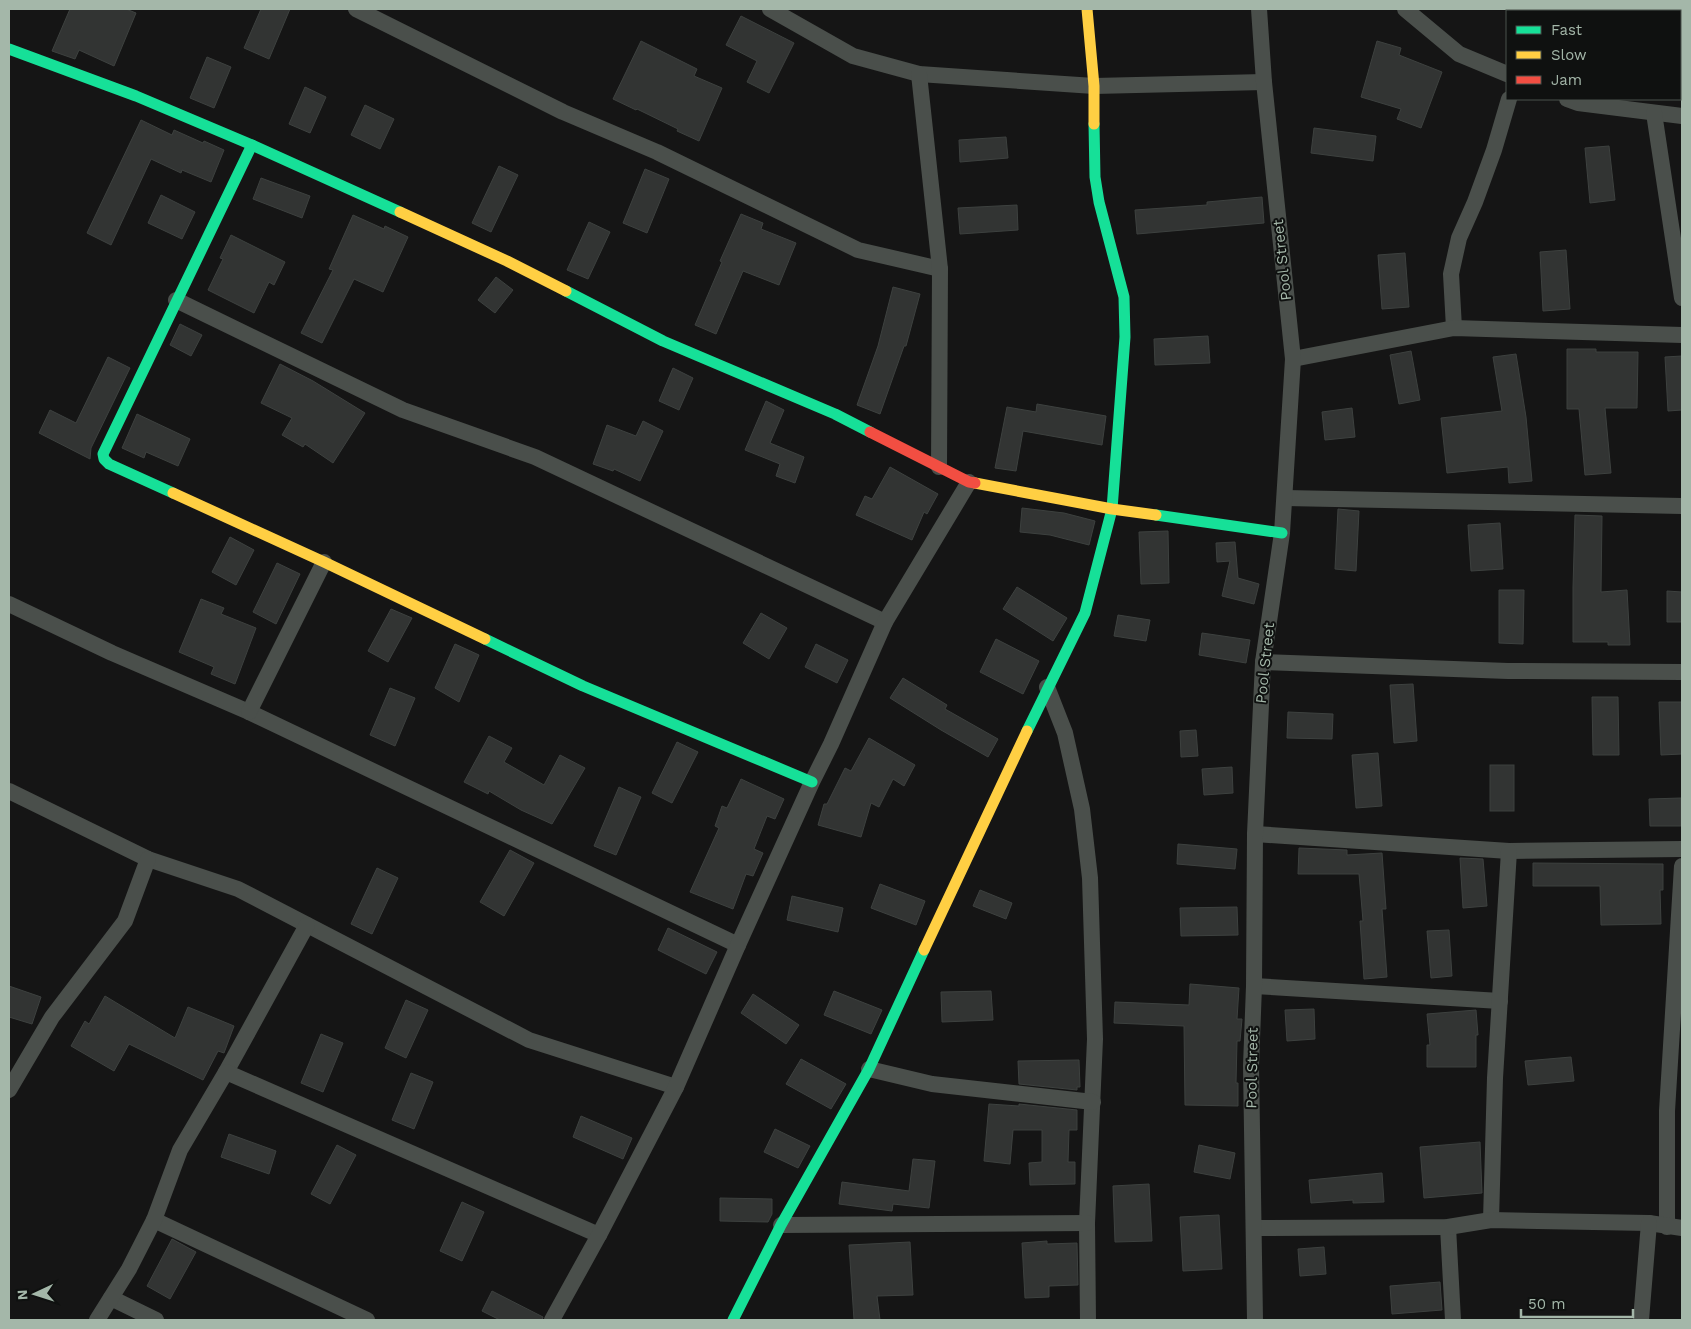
<svg xmlns="http://www.w3.org/2000/svg" width="1691" height="1329" viewBox="0 0 1691 1329" font-family="'Work Sans',sans-serif">
<style>
.building{fill:#323433;stroke:#3d413f}
.lines{fill:none;stroke-linecap:round;stroke-linejoin:round}
.street{stroke:#4a4f4b;stroke-width:16}
.fast{stroke:#16e098;stroke-width:11}
.slow{stroke:#ffcf43;stroke-width:11}
.jam{stroke:#f24e42;stroke-width:11}
.labels{text-anchor:middle;stroke-width:4;stroke-linejoin:round;paint-order:stroke}
.street-label{font-size:15px;fill:#a4b7a9;stroke:#0f1110}
</style>
<rect width="100%" height="100%" fill="#151515"/>
<!-- building -->
<g class="building">
<polygon points="70,9 126,9 136,13 114,66 79,50 75,59 52,51"/>
<polygon points="261,9 290,9 269,59 244,48"/>
<polygon points="741,16 794,43 769,93 747,82 757,61 726,45"/>
<polygon points="641,41 697,69 694,76 722,88 699,141 677,131 678,129 637,109 636,110 613,99"/>
<polygon points="1377,41 1401,48 1399,55 1442,72 1421,128 1397,119 1401,109 1361,97"/>
<polygon points="207,57 231,67 214,108 190,98"/>
<polygon points="305,87 326,97 310,133 289,124"/>
<polygon points="365,105 394,119 380,149 351,135"/>
<polygon points="141,120 172,135 174,130 203,143 204,141 224,150 211,182 182,170 181,173 151,159 111,245 87,233"/>
<polygon points="1314,128 1376,136 1373,161 1311,153"/>
<polygon points="1006,137 1008,158 960,162 959,140"/>
<polygon points="1609,146 1615,200 1590,203 1585,148"/>
<polygon points="499,166 518,175 491,232 472,223"/>
<polygon points="645,169 669,179 647,233 623,223"/>
<polygon points="261,178 310,196 302,218 253,199"/>
<polygon points="161,195 195,212 182,239 148,223"/>
<polygon points="1262,197 1264,223 1137,234 1135,210 1207,205 1207,202"/>
<polygon points="1017,205 1018,230 960,234 958,208"/>
<polygon points="741,214 763,223 761,229 796,243 779,285 743,271 716,334 695,325 722,262 720,261"/>
<polygon points="353,215 384,229 385,226 408,237 383,292 354,279 322,343 301,333 333,270 329,269"/>
<polygon points="589,222 610,232 588,279 567,270"/>
<polygon points="231,235 285,262 274,285 269,282 254,313 208,290 223,259 220,258"/>
<polygon points="1566,250 1570,309 1543,311 1540,252"/>
<polygon points="1405,253 1409,307 1382,309 1378,255"/>
<polygon points="496,277 513,290 495,313 478,300"/>
<polygon points="893,287 920,294 906,346 904,346 880,414 857,405 878,346"/>
<polygon points="180,324 202,335 191,356 170,345"/>
<polygon points="1208,336 1210,363 1155,365 1154,339"/>
<polygon points="1567,349 1596,349 1596,352 1638,352 1637,408 1605,408 1611,473 1585,475 1579,409 1567,409"/>
<polygon points="1411,351 1420,400 1399,404 1390,355"/>
<polygon points="1516,354 1526,417 1532,481 1509,483 1508,467 1447,473 1441,418 1502,411 1493,357"/>
<polygon points="1682,356 1682,410 1668,411 1665,357"/>
<polygon points="108,357 130,368 91,448 90,459 39,433 50,410 76,423"/>
<polygon points="280,364 313,381 365,413 333,463 305,444 303,447 282,435 292,418 261,403"/>
<polygon points="673,368 693,378 679,410 659,401"/>
<polygon points="766,401 784,410 770,443 804,457 795,483 776,476 780,464 745,450"/>
<polygon points="1037,404 1106,416 1102,445 1023,431 1016,471 995,468 1007,407 1036,412"/>
<polygon points="1352,408 1355,437 1325,440 1322,412"/>
<polygon points="137,414 190,439 178,466 146,452 144,458 122,448"/>
<polygon points="643,421 663,431 640,481 614,469 613,471 593,464 607,425 636,436"/>
<polygon points="890,467 938,494 927,514 924,512 912,540 856,515 865,496 872,499"/>
<polygon points="1022,508 1064,513 1095,521 1089,545 1050,535 1020,532"/>
<polygon points="1338,509 1359,511 1356,571 1335,569"/>
<polygon points="1575,515 1602,516 1601,592 1627,590 1630,645 1608,645 1608,642 1573,642 1573,588"/>
<polygon points="1500,523 1503,569 1471,571 1468,525"/>
<polygon points="1168,531 1169,583 1141,584 1139,532"/>
<polygon points="230,537 254,550 236,585 212,572"/>
<polygon points="1235,542 1238,578 1259,584 1254,604 1222,596 1230,561 1217,562 1216,543"/>
<polygon points="277,563 300,574 276,624 253,612"/>
<polygon points="1017,587 1067,618 1053,641 1003,609"/>
<polygon points="1499,590 1524,590 1523,644 1499,643"/>
<polygon points="1667,591 1682,592 1682,622 1667,622"/>
<polygon points="201,599 224,608 221,614 256,628 235,684 211,674 214,667 179,652"/>
<polygon points="391,609 412,618 388,662 368,651"/>
<polygon points="761,613 787,628 769,659 743,643"/>
<polygon points="1118,615 1150,620 1146,641 1114,636"/>
<polygon points="1202,633 1250,640 1246,663 1199,655"/>
<polygon points="996,639 1039,661 1023,694 980,672"/>
<polygon points="455,644 479,655 459,702 435,688"/>
<polygon points="816,644 848,660 837,683 805,667"/>
<polygon points="903,678 947,705 945,709 998,739 988,757 941,730 890,698"/>
<polygon points="1413,684 1417,741 1394,743 1390,685"/>
<polygon points="390,688 415,698 395,746 370,735"/>
<polygon points="1592,697 1618,697 1619,755 1593,755"/>
<polygon points="1659,702 1682,702 1682,754 1661,755"/>
<polygon points="1288,712 1333,714 1332,739 1287,738"/>
<polygon points="1196,730 1198,756 1181,757 1180,731"/>
<polygon points="489,736 512,748 504,762 544,785 560,755 585,768 552,824 521,810 489,791 488,794 464,782"/>
<polygon points="869,738 915,765 904,786 893,779 879,807 871,803 861,837 818,825 824,804 827,804 845,768 851,771"/>
<polygon points="677,742 698,752 672,803 652,793"/>
<polygon points="1378,753 1382,806 1356,808 1352,755"/>
<rect x="1490" y="765" width="24" height="46"/>
<polygon points="1232,767 1233,793 1204,795 1202,769"/>
<polygon points="741,779 784,799 775,819 767,816 754,849 763,853 753,876 746,874 733,909 690,892 719,828 715,826 722,806 727,808"/>
<polygon points="619,787 641,797 616,855 594,846"/>
<polygon points="1681,798 1681,826 1650,826 1649,799"/>
<polygon points="1178,844 1237,849 1235,869 1177,864"/>
<polygon points="1299,848 1347,850 1347,855 1382,853 1386,909 1382,909 1387,977 1364,979 1360,921 1363,921 1359,874 1298,874"/>
<polygon points="510,850 534,863 504,916 480,902"/>
<polygon points="1460,858 1483,859 1487,906 1463,908"/>
<polygon points="1533,863 1663,864 1663,890 1660,890 1661,924 1601,925 1600,886 1533,886"/>
<polygon points="377,868 398,878 372,934 351,924"/>
<polygon points="880,884 925,901 916,925 871,908"/>
<polygon points="980,890 1012,903 1006,919 973,906"/>
<polygon points="792,896 843,908 838,932 787,920"/>
<polygon points="1237,907 1238,935 1181,936 1180,908"/>
<polygon points="668,928 717,952 706,974 658,950"/>
<polygon points="1449,930 1452,976 1431,978 1427,931"/>
<polygon points="1190,984 1239,988 1237,1019 1242,1019 1240,1041 1237,1041 1236,1083 1238,1083 1238,1106 1185,1105 1184,1026 1114,1023 1115,1002 1189,1005"/>
<polygon points="9,986 41,997 32,1024 9,1017"/>
<polygon points="834,991 882,1010 871,1034 824,1015"/>
<polygon points="991,991 993,1020 942,1022 941,992"/>
<polygon points="753,994 799,1025 786,1044 741,1013"/>
<polygon points="105,996 175,1038 188,1007 234,1026 224,1053 218,1051 203,1080 129,1044 114,1071 71,1046 85,1021 89,1024"/>
<polygon points="406,1000 428,1010 406,1058 385,1048"/>
<polygon points="1314,1009 1315,1039 1287,1041 1285,1010"/>
<polygon points="1476,1010 1478,1035 1476,1035 1476,1067 1427,1067 1427,1045 1430,1045 1427,1014"/>
<polygon points="321,1034 343,1043 323,1092 301,1083"/>
<polygon points="1571,1057 1574,1081 1528,1085 1525,1061"/>
<polygon points="801,1059 846,1084 831,1109 786,1084"/>
<polygon points="1079,1060 1080,1087 1077,1087 1077,1090 1019,1084 1018,1061"/>
<polygon points="411,1073 433,1082 414,1129 392,1120"/>
<polygon points="989,1104 1019,1106 1019,1104 1077,1110 1077,1130 1069,1130 1068,1162 1075,1162 1075,1184 1030,1185 1029,1163 1042,1162 1042,1130 1013,1130 1010,1164 984,1161"/>
<polygon points="581,1116 632,1138 623,1159 573,1137"/>
<polygon points="775,1129 810,1146 798,1168 764,1152"/>
<polygon points="229,1134 276,1151 269,1174 221,1157"/>
<polygon points="1480,1142 1482,1193 1424,1198 1420,1147"/>
<polygon points="337,1145 356,1155 330,1204 311,1194"/>
<polygon points="1199,1145 1235,1153 1230,1179 1194,1172"/>
<polygon points="913,1159 935,1161 929,1208 893,1204 892,1211 839,1204 842,1182 909,1191"/>
<polygon points="1382,1173 1384,1202 1353,1203 1353,1200 1311,1203 1309,1180"/>
<polygon points="1149,1184 1152,1241 1115,1242 1113,1186"/>
<polygon points="720,1198 772,1199 772,1214 768,1222 720,1221"/>
<polygon points="462,1202 484,1212 462,1261 440,1251"/>
<polygon points="1219,1215 1222,1269 1183,1271 1180,1217"/>
<polygon points="172,1239 196,1252 170,1299 147,1286"/>
<polygon points="1047,1241 1047,1244 1077,1243 1078,1285 1049,1286 1049,1297 1025,1298 1022,1243"/>
<polygon points="910,1242 913,1295 877,1296 880,1320 854,1320 849,1245"/>
<polygon points="1324,1247 1326,1274 1300,1276 1298,1249"/>
<polygon points="1440,1282 1442,1310 1392,1314 1390,1286"/>
<polygon points="492,1291 543,1317 542,1320 500,1320 482,1311"/>
</g>
<g class="lines">
<!-- street -->
<g class="street">
<polyline points="356,9 563,112 657,152 858,250 940,269"/>
<polyline points="770,9 853,56 919,74 1094,86 1264,82"/>
<polyline points="1405,9 1459,54 1507,74"/>
<polyline points="1590,11 1590,9"/>
<polyline points="919,74 940,269 939,467"/>
<polyline points="1567,99 1578,103 1682,116"/>
<polyline points="1654,113 1682,298"/>
<polyline points="176,300 403,410 535,457 885,622"/>
<polyline points="1454,328 1451,274 1459,238 1475,202 1494,150 1509,99"/>
<polyline points="1293,359 1454,328 1682,335"/>
<polyline points="1285,498 1682,506"/>
<polyline points="9,604 112,653 249,712 738,945"/>
<polyline points="1263,662 1508,671 1682,672"/>
<polyline points="1047,687 1065,733 1082,809 1090,878 1095,1039 1087,1223 1088,1320"/>
<polyline points="249,712 324,562"/>
<polyline points="9,791 148,859 238,889 529,1040 676,1087"/>
<polyline points="1255,834 1509,851 1682,849"/>
<polyline points="1254,986 1500,1001"/>
<polyline points="869,1069 932,1084 1093,1102"/>
<polyline points="226,1072 307,925"/>
<polyline points="9,1090 52,1017 125,921 148,859"/>
<polyline points="154,1220 367,1320"/>
<polyline points="1491,1220 1495,1078 1509,851"/>
<polyline points="781,1225 1087,1223"/>
<polyline points="1448,1227 1453,1320"/>
<polyline points="1667,1227 1667,1111 1682,866"/>
<polyline points="1254,1228 1448,1227 1491,1220 1649,1223 1682,1228"/>
<polyline points="111,1298 156,1320"/>
<polyline points="97,1320 129,1269 154,1220 180,1150 226,1072 599,1235"/>
<polyline points="552,1320 599,1235 676,1087 738,945 812,782 831,744 885,622 969,482"/>
<polyline points="1255,1320 1251,1066 1254,986 1255,834 1263,662 1282,533 1293,359 1264,82 1259,9"/>
<polyline points="1641,1320 1649,1223"/>
</g>
<!-- fast -->
<g class="fast">
<polyline points="9,49 136,96 252,145 400,212"/>
<polyline points="566,291 663,341 835,414 870,432"/>
<polyline points="173,493 109,464 104,459 103,454 252,145"/>
<polyline points="1156,515 1282,533"/>
<polyline points="485,639 583,686 812,782"/>
<polyline points="1027,731 1085,613 1112,509 1125,337 1124,297 1099,202 1095,177 1094,124"/>
<polyline points="733,1320 781,1225 869,1069 924,950"/>
</g>
<!-- slow -->
<g class="slow">
<polyline points="1087,9 1094,86 1094,124"/>
<polyline points="400,212 507,261 566,291"/>
<polyline points="975,483 1112,509 1156,515"/>
<polyline points="173,493 324,562 485,639"/>
<polyline points="924,950 1027,731"/>
</g>
<!-- jam -->
<polyline class="jam" points="870,432 969,482 975,483"/>
</g>
<g class="labels">
<!-- street labels -->
<g class="street-label">
<text transform="translate(1282 260) rotate(-96)" y="5">Pool Street</text>
<text transform="translate(1265 663) rotate(-84)" y="5">Pool Street</text>
<text transform="translate(1252 1068) rotate(-89)" y="5">Pool Street</text>
</g>
</g>
<!-- border -->
<rect width="1691" height="1329" fill="none" stroke="#a4b7a9" stroke-width="20"/>
<!-- legend -->
<rect x="1506" y="10" width="175" height="90" fill="#0f1110" stroke="#4b534d"/>
<rect x="1516" y="26" width="25" height="8" fill="#16e098" stroke="#4b534d"/>
<text x="1551" y="35" font-size="15" fill="#a4b7a9">Fast</text>
<rect x="1516" y="51" width="25" height="8" fill="#ffcf43" stroke="#4b534d"/>
<text x="1551" y="60" font-size="15" fill="#a4b7a9">Slow</text>
<rect x="1516" y="76" width="25" height="8" fill="#f24e42" stroke="#4b534d"/>
<text x="1551" y="85" font-size="15" fill="#a4b7a9">Jam</text>
<!-- north arrow -->
<g transform="translate(35 1294) rotate(266)" stroke="#0f1110" stroke-width="4" paint-order="stroke">
<path d="M0-4L9 19L0 12L-9 19Z" fill="#a4b7a9"/>
<text y="-8" font-size="14" font-weight="bold" text-anchor="middle" fill="#a4b7a9">N</text>
</g>
<!-- scale -->
<path d="M1521 1309v8h112v-8" fill="none" stroke="#a4b7a9" stroke-width="2.5"/>
<text x="1528" y="1309" font-size="15" fill="#a4b7a9" stroke="#0f1110" stroke-width="4" paint-order="stroke">50 m</text>
</svg>
